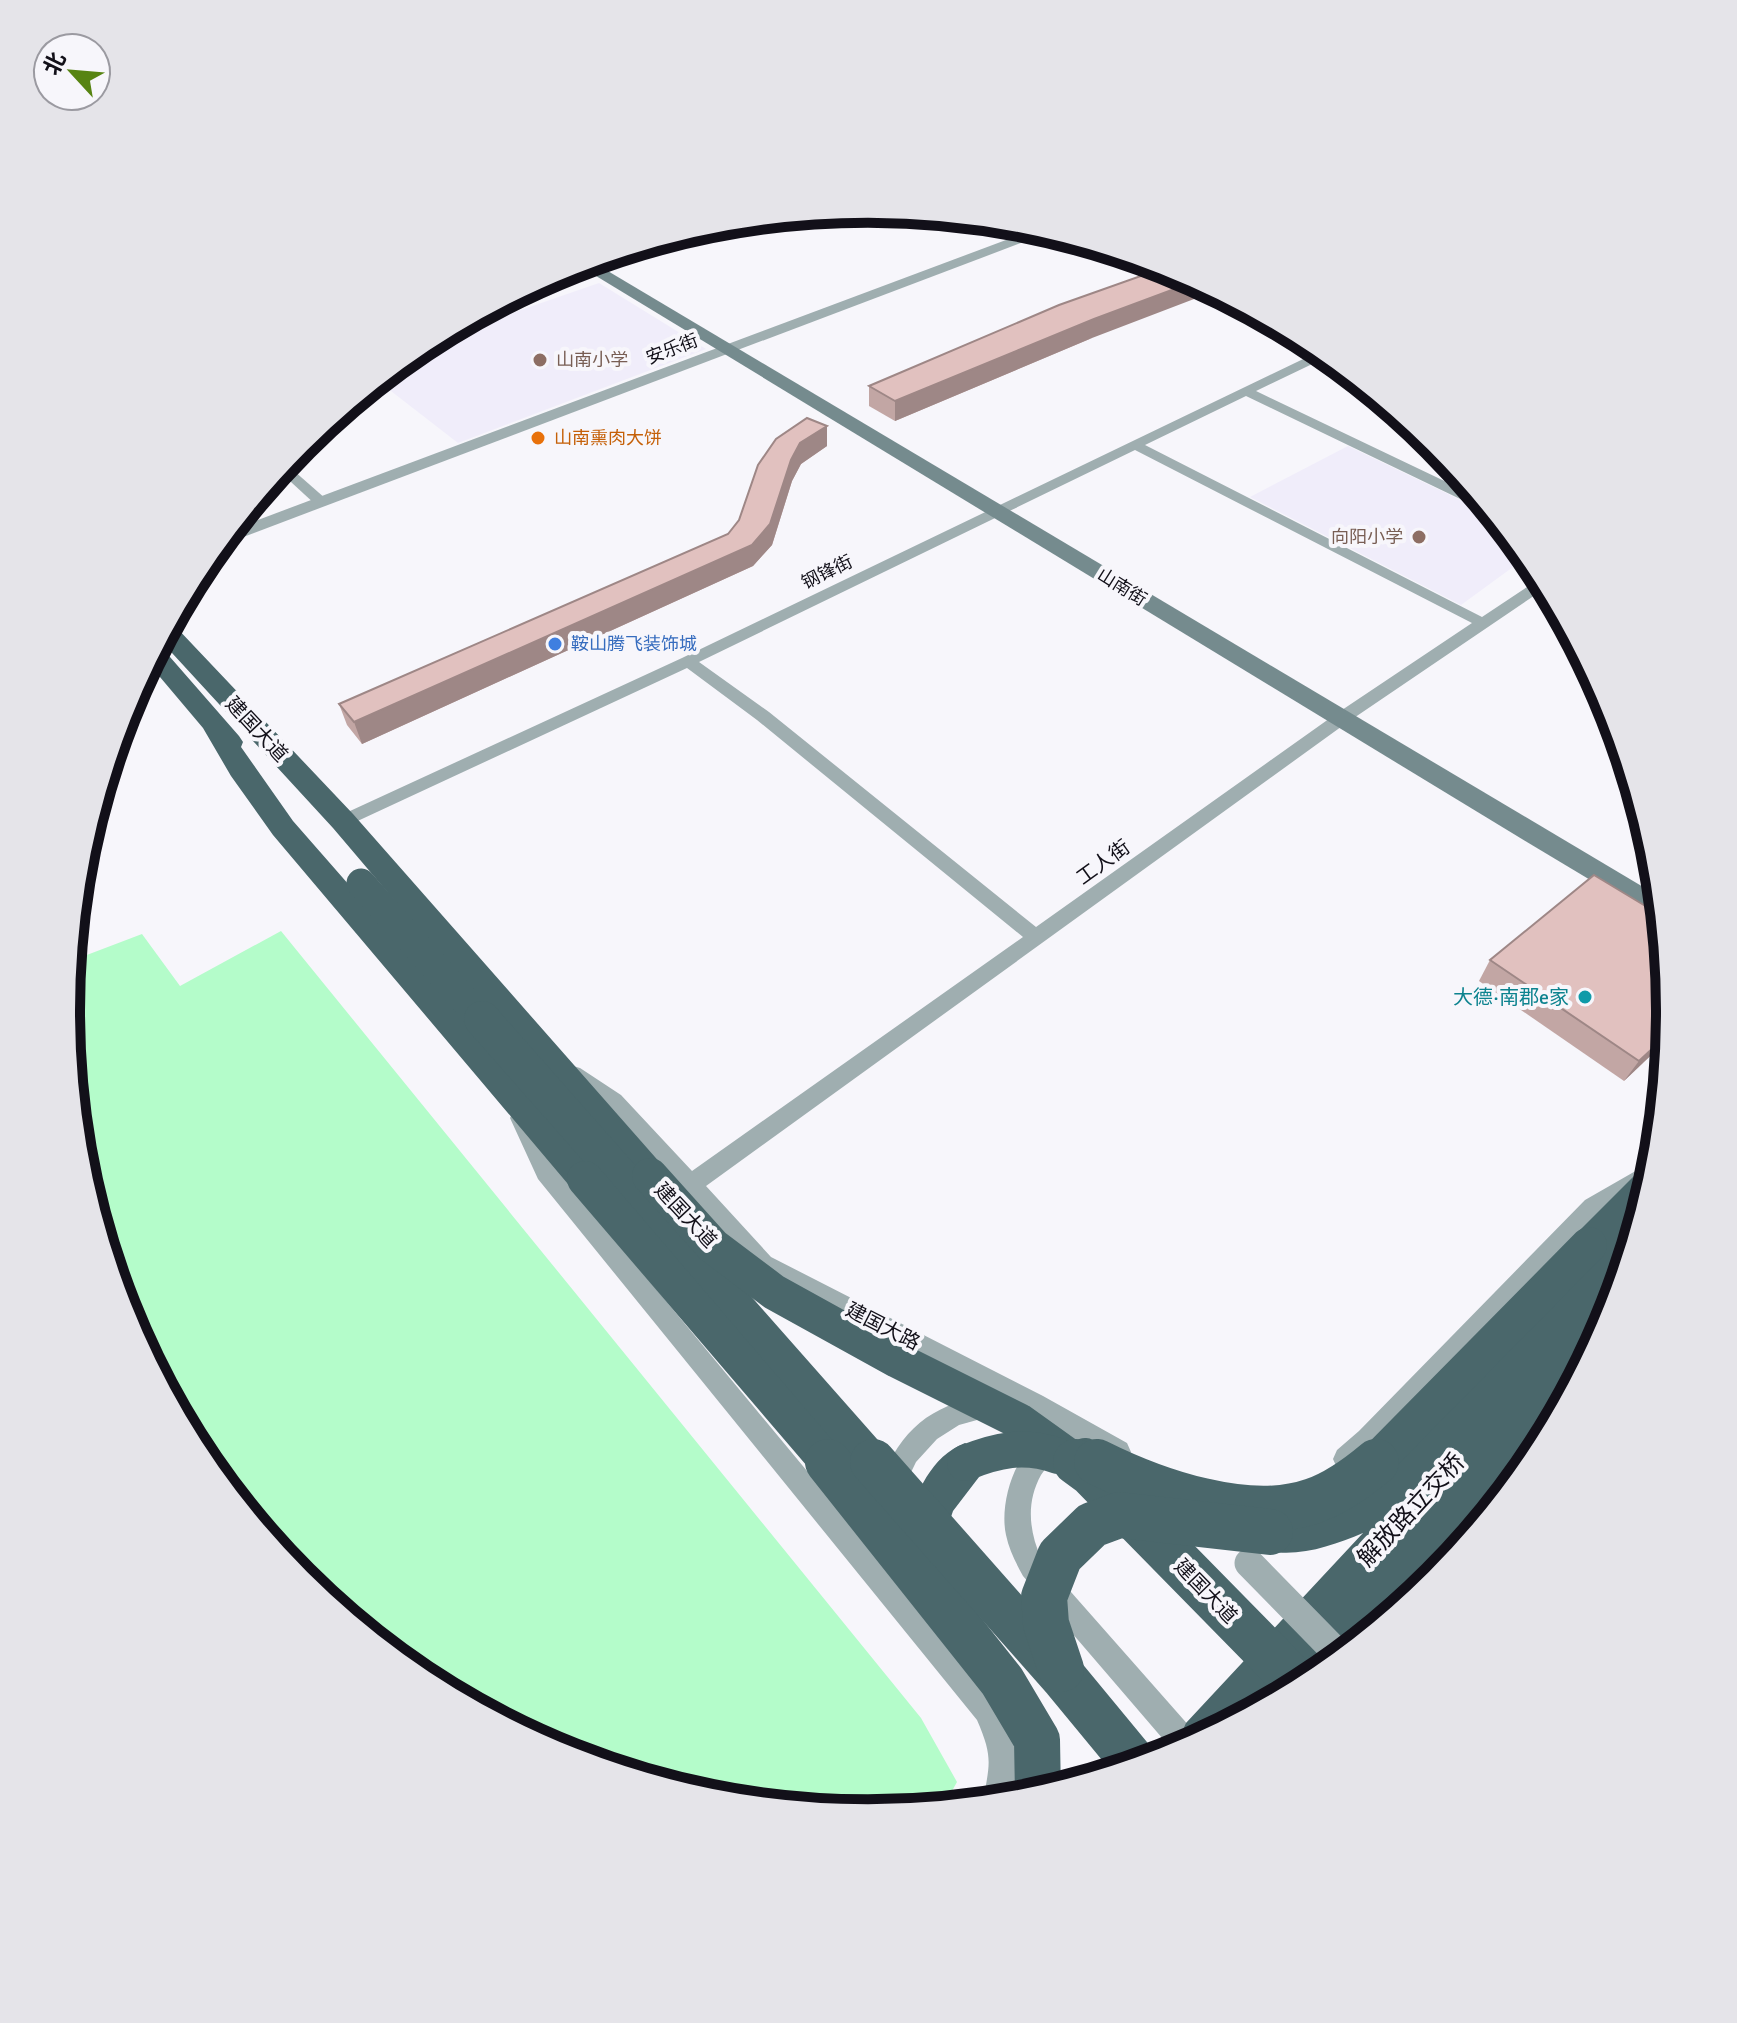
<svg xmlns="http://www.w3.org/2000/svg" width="1737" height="2023" viewBox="0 0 1737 2023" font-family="Signika,'Noto Sans SC',sans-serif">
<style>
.built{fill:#f0edfa}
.green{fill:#b4fcca}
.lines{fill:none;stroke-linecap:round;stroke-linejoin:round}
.minor{fill:#9faeb0;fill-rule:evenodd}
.tertiary{fill:#9faeb0;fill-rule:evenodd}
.secondary{fill:#758b8e;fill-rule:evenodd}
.trunk{fill:#4a676b;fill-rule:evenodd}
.minor-bridge{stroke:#9faeb0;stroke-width:29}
.trunk-bridge-far2{stroke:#4a676b;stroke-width:29}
.trunk-bridge-far1{stroke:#4a676b;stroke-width:36}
.trunk-bridge{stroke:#4a676b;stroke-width:46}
.wall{fill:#c2a6a4}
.shaded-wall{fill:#9e8786}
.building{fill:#e1c1bf;stroke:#9e8786;stroke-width:2}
.education-dot{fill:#8d6e63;stroke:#f7f6fb;stroke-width:3}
.food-dot{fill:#e8710a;stroke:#f7f6fb;stroke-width:3}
.shop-dot{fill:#3f7fe0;stroke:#f7f6fb;stroke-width:3}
.culture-dot{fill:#0f9aa8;stroke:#f7f6fb;stroke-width:3}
.labels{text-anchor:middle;stroke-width:8;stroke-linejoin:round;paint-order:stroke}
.far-street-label{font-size:18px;fill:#121019;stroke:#f7f6fb}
.far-education-label{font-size:18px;fill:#785e54;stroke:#f7f6fb;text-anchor:start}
.far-food-label{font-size:18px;fill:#c56008;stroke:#f7f6fb;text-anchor:start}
.far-shop-label{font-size:18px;fill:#366cbe;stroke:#f7f6fb;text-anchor:start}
.street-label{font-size:20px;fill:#121019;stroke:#f7f6fb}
.culture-label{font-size:20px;fill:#0d838f;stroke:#f7f6fb;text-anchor:end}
.near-street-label{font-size:24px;fill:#121019;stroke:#f7f6fb}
.rim{fill:none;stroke:#121019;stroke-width:10}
</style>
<rect width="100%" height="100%" fill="#f7f6fb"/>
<!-- built -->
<g class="built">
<polygon points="599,283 706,349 458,443 378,381 425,343"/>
<polygon points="1348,446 1496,517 1528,556 1461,605 1250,497"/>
</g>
<!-- green -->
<polygon class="green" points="281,931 921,1718 957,1782 943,1807 868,1814 712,1798 561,1753 422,1678 301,1579 201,1457 127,1318 81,1168 66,1011 71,961 142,934 180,986"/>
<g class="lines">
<!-- minor -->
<g class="minor">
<path d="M 1322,350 L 1329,356 L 1256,391 L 1480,498 L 1491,511 L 1483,510 L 1246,396 L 1145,445 L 1482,617 L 1539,579 L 1542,578 L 1547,587 L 1345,724 L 706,1186 L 771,1257 L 1043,1396 L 1127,1443 L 1131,1452 L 1127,1461 L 1118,1464 L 755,1271 L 607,1107 L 566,1080 L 563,1074 L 566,1068 L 573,1066 L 580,1068 L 621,1095 L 692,1171 L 1023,937 L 757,720 L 687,668 L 349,825 L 337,825 L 334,821 L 337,817 L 682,658 ZM 1135,450 L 1472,623 L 1333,716 L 1036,927 L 769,712 L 699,662 Z"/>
<polygon points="285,463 326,499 326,505 316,505 279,471"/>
<path d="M 521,1109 L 529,1112 L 554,1166 L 997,1700 C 1013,1735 1025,1762 1012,1800 L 983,1803 C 989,1764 994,1759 977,1720 L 538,1179 L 510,1118 L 513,1112 Z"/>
<polygon points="1656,1163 1650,1185 1601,1214 1377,1449 1346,1471 1337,1468 1333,1459 1337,1450 1359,1431 1585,1200 1646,1165"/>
<path d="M 986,1395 L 995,1399 L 998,1407 L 995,1415 L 959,1425 L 937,1439 L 916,1462 L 902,1491 L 893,1495 L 884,1491 L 880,1482 C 902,1429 929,1406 986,1395 Z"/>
<path d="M 1047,1436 L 1056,1439 L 1060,1448 C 1055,1458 1047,1466 1041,1475 C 1026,1502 1029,1531 1041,1558 L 1198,1736 L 1200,1740 L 1175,1753 L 1023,1576 C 1016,1563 1009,1550 1006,1535 C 999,1504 1015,1448 1047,1436 Z"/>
</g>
<!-- tertiary -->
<polygon class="tertiary" points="1038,228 1050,232 230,542 220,542 231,530"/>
<!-- secondary -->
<polygon class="secondary" points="591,261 1660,897 1662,919 1652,917 1517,836 578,265"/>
<!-- trunk -->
<g class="trunk">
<polygon points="170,625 175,626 353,814 662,1165 668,1176 662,1187 650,1191 638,1187 333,828 161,641"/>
<polygon points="158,647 163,649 239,736 243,742 241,747 293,821 597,1168 603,1179 597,1190 585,1194 573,1190 273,835 231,776 203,728 149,664"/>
<path d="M 1652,1166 L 1655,1169 L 1610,1319 L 1567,1369 L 1575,1365 L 1583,1369 L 1540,1450 L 1380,1625 L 1314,1679 L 1271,1702 L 1270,1698 L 1262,1707 L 1183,1749 L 1179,1739 L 1186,1723 L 1363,1533 C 1330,1547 1289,1561 1255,1547 L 1249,1532 L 1255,1517 L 1270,1511 L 1308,1508 L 1338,1501 L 1368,1483 L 1383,1471 L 1585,1260 L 1576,1256 L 1571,1245 L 1576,1234 L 1640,1170 Z"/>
<path d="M 965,1443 L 979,1449 L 985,1463 L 979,1477 L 953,1511 L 939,1553 L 924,1559 L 909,1553 L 903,1538 C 913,1501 927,1458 965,1443 Z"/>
</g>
<!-- minor-bridge -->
<polyline class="minor-bridge" points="1249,1563 1341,1657"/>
<!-- trunk-bridge-far2 -->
<polyline class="trunk-bridge-far2" points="361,883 483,1021"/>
<!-- trunk-bridge-far1 -->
<g class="trunk-bridge-far1">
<polyline points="482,1019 875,1464"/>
<polyline points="650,1176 713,1246 774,1292 897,1360 1019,1421 1079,1464"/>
<polyline points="585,1179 829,1464"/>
<polyline points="1085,1456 1101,1464"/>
<path d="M 965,1463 C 997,1450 1024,1444 1058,1456"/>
<polyline points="1373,1464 1589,1245"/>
</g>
<!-- trunk-bridge -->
<g class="trunk-bridge">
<polyline points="828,1462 1002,1681 1037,1740 1038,1794"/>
<polyline points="873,1462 1065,1679 1136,1765"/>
<polyline points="1076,1462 1091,1473 1300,1686"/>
<path d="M 1097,1462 C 1155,1491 1248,1524 1313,1501 C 1336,1493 1357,1478 1376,1462"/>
<polyline points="1061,1669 1046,1624 1044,1597 1060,1556 1092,1525 1119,1515 1270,1532"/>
</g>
</g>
<!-- wall -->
<g class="wall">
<polygon points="1092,338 895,421 869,406 869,386"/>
<polygon points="827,426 827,446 801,464 792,481 772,545 753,566 362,744 347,725 339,704 728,534"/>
<polygon points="1490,960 1668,1039 1624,1081 1479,981"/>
</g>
<!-- shaded-wall -->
<g class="shaded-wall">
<polygon points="1196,281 1215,291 1092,338 895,421 895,401 1094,319"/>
<polygon points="827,426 827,446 801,464 792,481 772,545 753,566 362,744 354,722 752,545 791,460 800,443"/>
<polygon points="1669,1033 1668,1039 1624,1081 1639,1061"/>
</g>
<!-- building -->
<g class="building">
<polygon points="1166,267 1176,270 1196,281 1094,319 895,401 869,386 1059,305"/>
<polygon points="807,418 827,426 800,443 791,460 770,524 752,545 354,722 339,704 728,534 739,520 758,465 776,439"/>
<polygon points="1594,875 1662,916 1671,1012 1669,1033 1639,1061 1490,960"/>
</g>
<!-- markers -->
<g class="education-dot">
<circle cx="540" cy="360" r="8"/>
<circle cx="1419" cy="537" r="8"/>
</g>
<circle class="food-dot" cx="538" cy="438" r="8"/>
<circle class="shop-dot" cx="555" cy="644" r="8"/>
<circle class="culture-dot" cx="1585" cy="997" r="8"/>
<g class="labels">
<!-- far-street labels -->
<g class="far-street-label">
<text transform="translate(672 349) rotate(-21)" y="6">安乐街</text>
<text transform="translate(827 572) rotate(-26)" y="6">钢锋街</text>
<text transform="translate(1122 587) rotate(32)" y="6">山南街</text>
</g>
<!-- far-education labels -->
<g class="far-education-label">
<text x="556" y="366">山南小学</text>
<text x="1403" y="543" text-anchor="end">向阳小学</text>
</g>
<!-- far-food labels -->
<g class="far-food-label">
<text x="554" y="444">山南熏肉大饼</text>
</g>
<!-- far-shop labels -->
<g class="far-shop-label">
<text x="571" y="650">鞍山腾飞装饰城</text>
</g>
<!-- street labels -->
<g class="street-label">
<text transform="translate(257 729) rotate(47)" y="7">建国大道</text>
<text transform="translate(1103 862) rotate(-36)" y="7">工人街</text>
<text transform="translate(686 1215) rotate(47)" y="7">建国大道</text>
<text transform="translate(883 1326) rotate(27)" y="7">建国大路</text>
<text transform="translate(1206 1591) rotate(46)" y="7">建国大道</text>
</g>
<!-- culture labels -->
<g class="culture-label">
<text x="1569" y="1004">大德·南郡e家</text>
</g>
<!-- near-street labels -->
<g class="near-street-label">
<text transform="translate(1411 1510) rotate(-47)" y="8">解放路立交桥</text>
</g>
</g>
<!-- crop -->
<path d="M0 0H1737V2023H0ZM80 1011a788 788 0 1 1 1576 0a788 788 0 1 1-1576 0Z" fill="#e5e4e9" fill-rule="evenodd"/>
<path class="rim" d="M80 1011a788 788 0 1 1 1576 0a788 788 0 1 1-1576 0Z"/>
<!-- north arrow -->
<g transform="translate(72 72) rotate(296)"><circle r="38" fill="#f7f6fb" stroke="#9b9aa1" stroke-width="2"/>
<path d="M0-6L14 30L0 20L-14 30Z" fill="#578412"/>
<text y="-12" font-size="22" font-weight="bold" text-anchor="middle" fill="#121019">北</text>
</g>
</svg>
